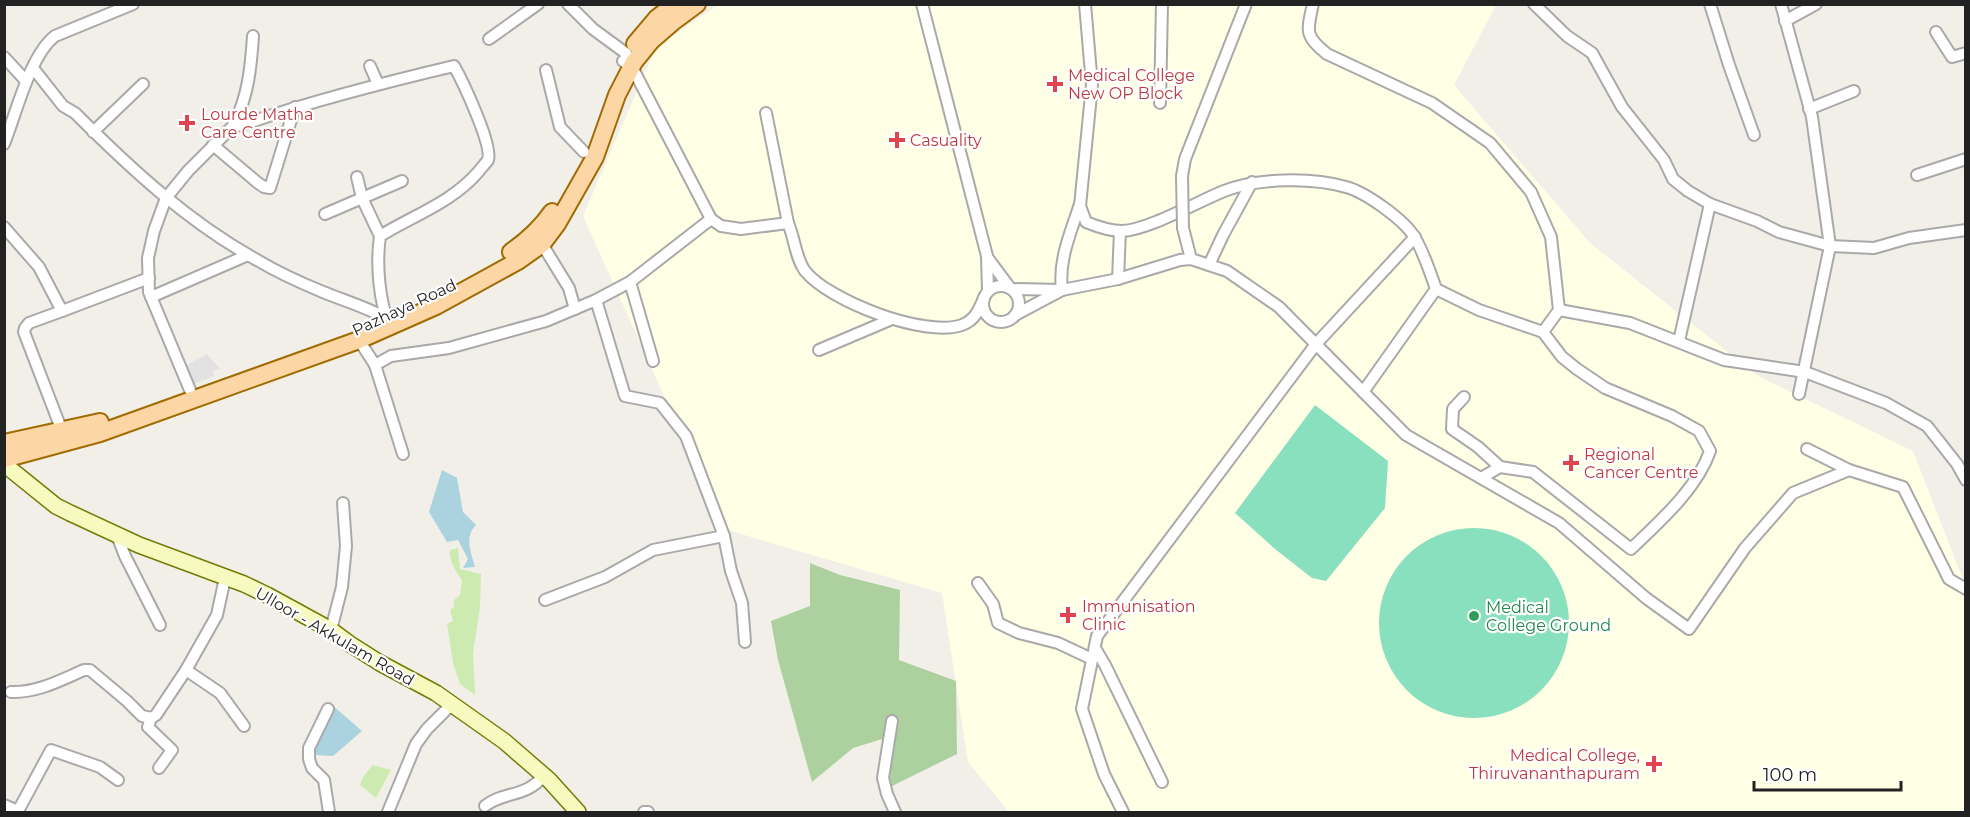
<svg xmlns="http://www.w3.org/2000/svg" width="1970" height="817" viewBox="0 0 1970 817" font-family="Montserrat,sans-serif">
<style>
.education{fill:#ffffe5}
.grass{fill:#cdebb0}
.forest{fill:#add19e}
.pitch{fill:#88e0be}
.parking{fill:#e2e2e2}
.water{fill:#aad3df}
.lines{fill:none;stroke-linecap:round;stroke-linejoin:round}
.minor-casing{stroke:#a9a9a9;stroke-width:14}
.secondary-casing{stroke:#707d05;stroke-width:18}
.primary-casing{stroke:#a06b00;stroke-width:20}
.minor{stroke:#fff;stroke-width:10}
.secondary{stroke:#f7fabf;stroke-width:15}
.primary{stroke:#fcd6a4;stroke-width:16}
.minor-bridge-casing{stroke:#a9a9a9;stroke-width:14;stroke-linecap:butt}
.minor-bridge{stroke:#fff;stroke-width:10}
.health-dot{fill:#e0444e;stroke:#fff;stroke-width:2}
.leisure-dot{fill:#2e9e5b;stroke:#fff;stroke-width:2}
.labels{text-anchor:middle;stroke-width:4.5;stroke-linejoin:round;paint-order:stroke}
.health-label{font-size:16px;fill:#be3a42;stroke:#fff;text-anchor:start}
.street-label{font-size:16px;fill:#222;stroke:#fff}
.leisure-label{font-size:16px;fill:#27864d;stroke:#fff;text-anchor:start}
</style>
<rect width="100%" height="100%" fill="#f2efe9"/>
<!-- education -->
<polygon class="education" points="718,5 1496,5 1454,85 1590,243 1758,376 1913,451 1965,585 1965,812 1009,812 968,762 942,593 724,529 583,216 656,47"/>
<!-- grass -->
<g class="grass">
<path d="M 458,548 L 460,569 L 481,574 L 480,608 L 473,653 L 475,695 L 460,684 L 453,663 L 447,624 L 453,621 L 450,610 L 454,607 L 454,600 L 460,595 L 462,580 C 456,572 448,559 450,550 Z"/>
<polygon points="373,765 391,770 376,798 360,785 363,777"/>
</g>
<!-- forest -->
<polygon class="forest" points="810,563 840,575 900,590 899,660 956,681 957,754 890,787 892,736 853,748 812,782 778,660 771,621 810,606"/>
<!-- pitch -->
<g class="pitch">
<polygon points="1315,405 1388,461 1385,508 1326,581 1312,578 1275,549 1235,513"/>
<circle cx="1474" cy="623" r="95"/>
</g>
<!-- parking -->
<polygon class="parking" points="207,354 220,369 213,371 214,376 194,384 187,365"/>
<!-- water -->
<g class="water">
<path d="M 442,470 L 457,478 L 463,512 L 476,525 C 464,537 471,552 475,567 L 463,568 L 468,559 L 458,540 L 447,542 L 429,512 Z"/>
<polygon points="332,705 362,731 333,756 315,755 314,735"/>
</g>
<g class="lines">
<!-- minor casing -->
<g class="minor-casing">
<g id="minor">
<polyline points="568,4 593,29 627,54"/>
<polyline points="922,4 987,256 988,291"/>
<path d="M 1085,4 L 1092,85 L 1080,206 L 1086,222 C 1098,227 1109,231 1122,231 C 1148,230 1197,202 1224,191 C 1258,178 1311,177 1346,187 C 1365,192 1405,220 1415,238 C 1424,253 1430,272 1436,289 L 1479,310 L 1543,332 L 1562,357 L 1577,369 L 1605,388 L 1672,416 L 1699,431 L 1710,451 C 1697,489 1659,522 1631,549 L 1533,472 L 1500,467 L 1481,478"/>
<path d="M 1313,4 C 1307,31 1304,36 1327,54 L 1432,103 L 1490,143 L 1531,192 L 1551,237 L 1559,310 L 1543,332"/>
<polyline points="1534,4 1567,36 1592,53 1622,107 1664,160 1673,179 1688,191 1710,204 1757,221 1779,232 1830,246 1874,248 1909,238 1966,230"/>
<polyline points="1710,4 1729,65 1754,135"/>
<polyline points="1781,4 1812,117 1830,246 1799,394"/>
<polyline points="1785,21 1816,4"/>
<polyline points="1936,32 1952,57 1966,53"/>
<polyline points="489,39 538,4"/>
<polyline points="4,57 26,81"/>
<path d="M 623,61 L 632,67 L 711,219 L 721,226 L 741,229 L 788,223 C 795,239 795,257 805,271 C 829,301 925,338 962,325 C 975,320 979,310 984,298"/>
<polyline points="370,66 378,84"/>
<path d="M 33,68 L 63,106 L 75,113 C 130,168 188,222 257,260 C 277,272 301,283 323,292 C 345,301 366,307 386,318"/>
<polyline points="546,70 560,127 584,152"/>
<polyline points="1160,103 1162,4"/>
<polyline points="1809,109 1854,91"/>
<polyline points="766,113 788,223"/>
<path d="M 233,126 C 248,98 251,67 253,36"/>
<polyline points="93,132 143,84"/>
<path d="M 4,144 C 16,114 30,55 55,36 L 133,4"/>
<polyline points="213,145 258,183 264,187 270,188 295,107"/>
<polyline points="1917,175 1966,159"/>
<polyline points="357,177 362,198 380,236"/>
<polyline points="325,214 402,181"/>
<polyline points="4,227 39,267 62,311 29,323 25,328 24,332 62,431"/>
<polyline points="1183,228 1191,259"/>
<polyline points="542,244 569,288 575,309"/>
<polyline points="987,257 1010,288"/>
<polyline points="1209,265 1223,235 1252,182"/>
<polyline points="1118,279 1120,231"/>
<polyline points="630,282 653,361"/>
<circle cx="1001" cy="304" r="18"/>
<polyline points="1011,289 1062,290 1118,279 1180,260 1191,259 1227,271 1279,307 1406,435 1559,523 1646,598 1689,629 1745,548 1793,493 1849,470 1903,487 1949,579 1966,589"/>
<path d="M 1062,290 C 1058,260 1071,232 1080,204"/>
<polyline points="151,297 248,255"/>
<polyline points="596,300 630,282 711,219"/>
<polyline points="1559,310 1630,323 1724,360 1805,372 1886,403 1927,426 1957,464 1966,480"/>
<polyline points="62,311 149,278"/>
<polyline points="1015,315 1062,290"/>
<polyline points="359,340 375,365 391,356 449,348 546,321 596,300 625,396 660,403 686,436 724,536 653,550 605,577 545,600"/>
<polyline points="1679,341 1710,204"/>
<polyline points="819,350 892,319"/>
<polyline points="375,365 403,454"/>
<path d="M 190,390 L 149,292 L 148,258 L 154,231 L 166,198 L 188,171 L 233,126 L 242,125 C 311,101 382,83 454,66 C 462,80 493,145 488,160 C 486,163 481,168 479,171 C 453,202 414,215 380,236 C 376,264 379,302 390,327"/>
<polyline points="1363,392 1436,289"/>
<polyline points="1464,397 1453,409 1452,429 1478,447 1500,467"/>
<polyline points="1807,449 1849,470"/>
<polyline points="116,533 125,556 160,625"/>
<polyline points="724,536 731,571 742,603 745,642"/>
<polyline points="978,583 993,604 998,623 1019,633 1058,643 1092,659"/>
<polyline points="331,630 342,587 346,546 343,503"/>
<polyline points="1095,648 1105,665 1162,782"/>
<polyline points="186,670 220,693 244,726"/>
<path d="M 11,692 C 37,693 61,680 84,670 L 90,670 L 127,701 L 142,716 L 151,718 L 156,715 L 186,670 L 217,615 L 225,578"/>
<polyline points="328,709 309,748 309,759 312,768 324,780 329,812"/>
<polyline points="151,718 148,727 172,750 159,768"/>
<polyline points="892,721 883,778 887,794 895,812"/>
<polyline points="4,805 18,811 51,750 100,767 118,780"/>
<path d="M 485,806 C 503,791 527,798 544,775"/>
<polyline points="388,812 416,744 427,729 452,704"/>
<polyline points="644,812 648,812"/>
<polyline points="1123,812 1104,774 1082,709 1097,636 1316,344 1415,237"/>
</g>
</g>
<!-- secondary casing -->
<g class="secondary-casing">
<polyline id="secondary" points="4,464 56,506 70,513 139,545 244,584 267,595 331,630 350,644 380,663 436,693 504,741 549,780 578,812"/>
</g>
<!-- primary casing -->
<g class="primary-casing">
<g id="primary">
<polyline points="635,44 657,18 675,4"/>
<path d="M 511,252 C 528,240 541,228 552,212"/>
<polyline points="4,443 100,422"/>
<polyline points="4,459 100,433 359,340 436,306 518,261 542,244 557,224 595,157 617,95 634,62 651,41 674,21 697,4"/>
</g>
</g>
<!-- minor -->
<use href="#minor" class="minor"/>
<!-- secondary -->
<use href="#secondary" class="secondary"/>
<!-- primary -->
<use href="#primary" class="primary"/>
<!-- minor-bridge casing -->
<g class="minor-bridge-casing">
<polyline id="minor-bridge" points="1183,228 1182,176 1185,159 1246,4"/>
</g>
<!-- minor-bridge -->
<use href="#minor-bridge" class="minor-bridge"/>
</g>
<!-- markers -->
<g class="health-dot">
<path d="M1052 75h6v6h6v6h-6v6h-6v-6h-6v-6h6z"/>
<path d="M184 114h6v6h6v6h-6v6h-6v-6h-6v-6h6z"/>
<path d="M894 131h6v6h6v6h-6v6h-6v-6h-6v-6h6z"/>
<path d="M1568 454h6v6h6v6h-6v6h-6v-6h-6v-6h6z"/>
<path d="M1065 606h6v6h6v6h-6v6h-6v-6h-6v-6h6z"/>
<path d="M1651 755h6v6h6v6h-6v6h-6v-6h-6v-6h6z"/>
</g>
<circle class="leisure-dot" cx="1474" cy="616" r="6"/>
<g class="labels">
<!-- health labels -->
<g class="health-label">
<text x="1068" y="81">Medical College<tspan x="1068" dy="18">New OP Block</tspan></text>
<text x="201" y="120">Lourde Matha<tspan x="201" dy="18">Care Centre</tspan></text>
<text x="910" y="146">Casuality</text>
<text x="1584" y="460">Regional<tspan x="1584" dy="18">Cancer Centre</tspan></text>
<text x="1082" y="612">Immunisation<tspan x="1082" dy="18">Clinic</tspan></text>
<text x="1640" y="761" text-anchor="end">Medical College,<tspan x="1640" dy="18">Thiruvananthapuram</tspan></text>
</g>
<!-- street labels -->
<g class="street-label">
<text transform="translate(404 307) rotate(-25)" y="6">Pazhaya Road</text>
<text transform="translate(335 636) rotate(30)" y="6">Ulloor - Akkulam Road</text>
</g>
<!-- leisure labels -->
<g class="leisure-label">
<text x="1486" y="613">Medical<tspan x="1486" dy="18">College Ground</tspan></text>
</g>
</g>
<!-- border -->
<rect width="1970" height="817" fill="none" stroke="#222222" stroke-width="12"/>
<!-- scale -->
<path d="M1754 781v9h147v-9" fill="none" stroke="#222222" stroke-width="3"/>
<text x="1763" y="781" font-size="18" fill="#222222" stroke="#ffffff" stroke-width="4.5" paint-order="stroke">100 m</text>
</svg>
